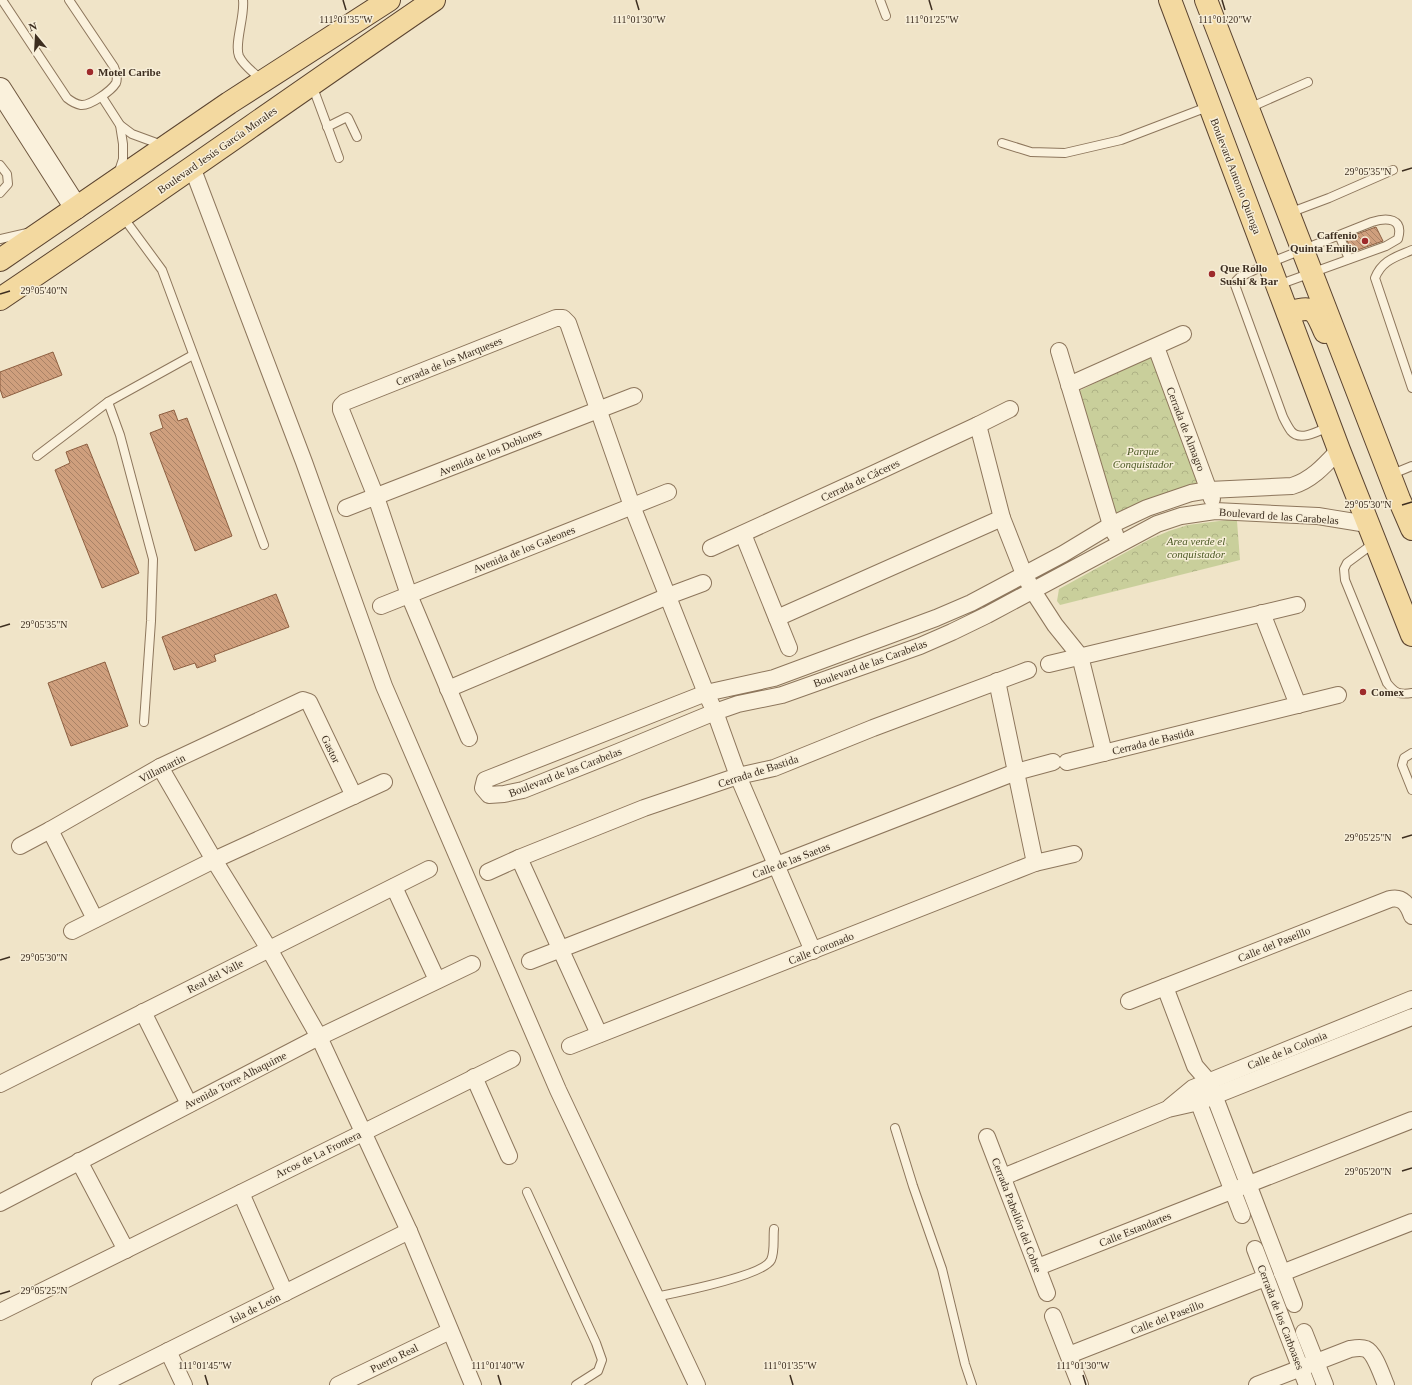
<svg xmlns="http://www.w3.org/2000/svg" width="1412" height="1385" viewBox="0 0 1412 1385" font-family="Georgia,serif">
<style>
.park{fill:url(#park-crowns)}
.building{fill:url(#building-back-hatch);stroke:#8d5f41}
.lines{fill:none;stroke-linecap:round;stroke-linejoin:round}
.lane-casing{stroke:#8d765c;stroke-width:10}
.street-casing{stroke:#8d765c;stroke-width:18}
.secondary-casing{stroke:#6f573f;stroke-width:24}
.primary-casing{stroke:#5b4430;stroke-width:24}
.lane{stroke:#faf1dc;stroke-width:8}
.street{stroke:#faf1dc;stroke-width:16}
.secondary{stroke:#faf1dc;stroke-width:22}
.primary{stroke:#f3d9a0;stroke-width:22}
.ticks{fill:none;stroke:#3d2e20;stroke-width:1.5}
.poi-dot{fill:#9e2a2b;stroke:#f7eed8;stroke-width:1.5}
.labels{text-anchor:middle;stroke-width:3;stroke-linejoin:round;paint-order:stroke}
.poi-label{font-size:11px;font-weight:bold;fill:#3d2e20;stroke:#f7eed8;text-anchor:start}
.street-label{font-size:11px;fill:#3d2e20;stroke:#f7eed8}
.park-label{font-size:11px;font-style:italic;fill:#4d5a26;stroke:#f7eed8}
.ticks-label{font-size:10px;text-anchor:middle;fill:#3d2e20;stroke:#f7eed8;stroke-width:3;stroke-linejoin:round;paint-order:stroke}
</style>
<defs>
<pattern id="park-crowns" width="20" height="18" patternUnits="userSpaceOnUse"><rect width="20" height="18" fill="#c9cf9b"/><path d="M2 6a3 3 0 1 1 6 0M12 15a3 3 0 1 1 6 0" fill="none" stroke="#aeb285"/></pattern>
<pattern id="building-back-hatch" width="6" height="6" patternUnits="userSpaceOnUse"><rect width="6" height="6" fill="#cf9f7d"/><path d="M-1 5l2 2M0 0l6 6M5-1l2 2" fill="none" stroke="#a98266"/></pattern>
</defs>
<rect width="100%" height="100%" fill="#f0e4c8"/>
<!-- park -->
<g class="park">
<polygon points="1151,356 1199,484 1115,514 1079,391"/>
<polygon points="1227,520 1237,521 1240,560 1060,605 1057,601 1059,589 1150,539 1169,531 1188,525"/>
</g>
<!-- building -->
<g class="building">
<polygon points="1376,227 1383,241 1352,252 1346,238"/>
<polygon points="53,352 62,375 3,398 0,389 0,372"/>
<polygon points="174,410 178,421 187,418 232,536 195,551 150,433 163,428 159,415"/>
<polygon points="87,444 139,573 102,588 55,470 70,463 66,452"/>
<polygon points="276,594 289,627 214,655 216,661 197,668 195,663 174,670 162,637"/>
<polygon points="105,662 128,726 71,746 48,683"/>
</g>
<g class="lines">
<!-- lane casing -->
<g class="lane-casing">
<g id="lane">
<path d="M 2,0 L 67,98 C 72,102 75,104 81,105 C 90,106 111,91 116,83 C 118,78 116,72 114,67 L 69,0"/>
<path d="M 243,0 C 245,16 234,44 239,56 C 243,65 255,74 263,81"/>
<polyline points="880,0 886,16"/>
<polyline points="312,85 339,158"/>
<polyline points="102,97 120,125 123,144 123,159 118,174"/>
<polyline points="1249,108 1308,82"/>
<polyline points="120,125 132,134 162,145"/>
<polyline points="327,127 347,117 348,118 357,137"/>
<polyline points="1002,143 1031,152 1065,153 1121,140 1210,106"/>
<polyline points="0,165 7,174 8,184 0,193"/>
<polyline points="1289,213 1329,198 1393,170"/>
<polyline points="123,217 162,270 264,545"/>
<polyline points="1339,235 1349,259"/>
<polyline points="0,239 27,233"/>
<path d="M 1412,250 C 1396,257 1382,260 1375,278 L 1412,388"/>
<path d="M 1278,285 L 1386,246 L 1398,239 C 1404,218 1387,217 1372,222 L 1269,263 L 1240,277 L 1236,281 L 1235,285 L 1283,417 C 1285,421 1288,427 1291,431 C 1300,442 1319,431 1330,426"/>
<polyline points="37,456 108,402"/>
<polyline points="1390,475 1412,466"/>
<path d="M 1374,543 L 1347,563 L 1344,569 L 1345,580 L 1387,683 C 1395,693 1399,695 1412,693"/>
<polyline points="144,722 151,621 153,559 120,435 108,402 193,355"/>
<polyline points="1412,753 1404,758 1402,765 1412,790"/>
<polyline points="895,1128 913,1186 942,1269 965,1364 972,1385"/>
<polyline points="527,1192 596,1343 602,1360 598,1371 576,1385"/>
<path d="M 655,1297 C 675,1293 763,1276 771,1260 C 775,1252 773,1238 774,1229"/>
</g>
</g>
<!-- street casing -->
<g class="street-casing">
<g id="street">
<polyline points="192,167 304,462 384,686 558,1090 697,1385"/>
<polyline points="1156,347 1212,499"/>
<polyline points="1059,351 1111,525 1115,534"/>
<polyline points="1069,385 1183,334"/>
<polyline points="978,425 1002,518 1024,574 1033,591 1055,625 1080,656 1104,753"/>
<path d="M 1339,450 C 1325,465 1312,480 1292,486 L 1209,490 L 1191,493 L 1147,508 L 1111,525 L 1063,554 L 971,603 L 936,618 L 774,678 L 706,693 L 485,780 L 483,788 L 489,795 L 504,794 L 523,790 L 618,752 L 715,712 L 738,704 L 782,695 L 920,646 L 952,632 L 987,615 L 1157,524 L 1181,516 L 1215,511 L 1318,516 L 1367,524"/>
<polyline points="346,508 634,396"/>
<polyline points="743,534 789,648"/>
<polyline points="711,548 873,474 978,425 1010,409"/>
<polyline points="381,606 668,492"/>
<polyline points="1262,613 1298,705"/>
<polyline points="777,618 1002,518"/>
<polyline points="1049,664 1297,605"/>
<polyline points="997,681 1035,863"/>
<polyline points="448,689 668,596 703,583"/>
<polyline points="469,738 409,595 376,497 341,410 341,406 345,402 556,318 563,318 568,323 632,506 706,693 715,712 738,776 813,951"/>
<polyline points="1067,762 1338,695"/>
<polyline points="160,767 214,860 269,949 319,1037 409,1231 473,1385"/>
<polyline points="50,830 95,919"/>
<polyline points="20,846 50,830 160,767 303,700 309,702 354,796"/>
<polyline points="519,858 599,1034"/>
<polyline points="488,872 519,858 644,808 738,776 774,768 873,728 1028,670"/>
<polyline points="394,887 437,980"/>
<polyline points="72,931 214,860 384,782"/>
<polyline points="530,961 1016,772 1053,762"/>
<polyline points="1165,987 1195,1066 1209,1082 1294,1304"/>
<path d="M 1129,1001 L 1390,899 C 1403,896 1408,905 1412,916"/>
<polyline points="143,1012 189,1104"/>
<polyline points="570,1046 1035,863 1074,854"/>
<polyline points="474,1077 509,1156"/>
<polyline points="0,1084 429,869"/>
<polyline points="1195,1093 1242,1215"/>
<polyline points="1170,1107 1193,1088 1412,999"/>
<polyline points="987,1137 1047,1293"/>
<polyline points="79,1161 126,1250"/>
<polyline points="1003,1177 1168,1109 1199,1102 1412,1017"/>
<polyline points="241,1193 285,1293"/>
<polyline points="0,1203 311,1041 472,964"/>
<polyline points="1255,1249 1307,1385"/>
<polyline points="1038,1267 1412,1120"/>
<polyline points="1282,1273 1412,1222"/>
<polyline points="0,1312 512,1059"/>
<polyline points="1053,1316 1080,1385"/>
<polyline points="1304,1332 1325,1385"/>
<polyline points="168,1351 184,1385"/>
<polyline points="1069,1355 1265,1278"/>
<polyline points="100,1385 409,1231"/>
<polyline points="338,1385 450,1331"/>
<path d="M 1257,1385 L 1350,1349 C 1356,1348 1361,1347 1366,1349 C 1375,1353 1382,1376 1386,1385"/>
</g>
</g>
<!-- secondary casing -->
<g class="secondary-casing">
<polyline id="secondary" points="0,89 76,208"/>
</g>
<!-- primary casing -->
<g class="primary-casing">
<g id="primary">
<polyline points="1170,0 1339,450 1412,635"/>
<polyline points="1206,0 1399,499 1412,529"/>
<polyline points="0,260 229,103 389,0"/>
<path d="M 0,299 C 146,201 289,99 434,0"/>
<path d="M 1288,313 C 1314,305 1315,309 1325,332"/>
</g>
</g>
<!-- lane -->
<use href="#lane" class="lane"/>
<!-- street -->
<use href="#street" class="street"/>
<!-- secondary -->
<use href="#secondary" class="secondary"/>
<!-- primary -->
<use href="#primary" class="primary"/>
</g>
<!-- ticks -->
<path class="ticks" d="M 343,0 L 346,10M 636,0 L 639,10M 929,0 L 932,10M 1222,0 L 1225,10M 1402,171 L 1412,168M 0,294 L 10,291M 1402,505 L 1412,502M 0,627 L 10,624M 1402,838 L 1412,835M 0,960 L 10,957M 1402,1171 L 1412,1168M 0,1294 L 10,1291M 205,1375 L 208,1385M 498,1375 L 501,1385M 790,1375 L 793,1385M 1083,1375 L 1086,1385"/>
<!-- markers -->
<g class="poi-dot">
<circle cx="90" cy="72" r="4"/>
<circle cx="1365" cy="241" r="4"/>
<circle cx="1212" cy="274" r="4"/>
<circle cx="1363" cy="692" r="4"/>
</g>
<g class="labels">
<!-- poi labels -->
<g class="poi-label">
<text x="98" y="76">Motel Caribe</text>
<text x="1357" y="239" text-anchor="end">Caffenio<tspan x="1357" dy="13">Quinta Emilio</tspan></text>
<text x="1220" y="272">Que Rollo<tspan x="1220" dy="13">Sushi &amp; Bar</tspan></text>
<text x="1371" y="696">Comex</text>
</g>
<!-- street labels -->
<g class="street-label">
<text transform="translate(217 150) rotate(-35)" y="4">Boulevard Jesús García Morales</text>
<text transform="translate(1236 176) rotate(69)" y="4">Boulevard Antonio Quiroga</text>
<text transform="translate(449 361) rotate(-22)" y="4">Cerrada de los Marqueses</text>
<text transform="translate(1186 429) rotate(69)" y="4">Cerrada de Almagro</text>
<text transform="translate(490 452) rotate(-22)" y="4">Avenida de los Doblones</text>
<text transform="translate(860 480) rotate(-25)" y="4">Cerrada de Cáceres</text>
<text transform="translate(1279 516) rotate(4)" y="4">Boulevard de las Carabelas</text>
<text transform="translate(524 549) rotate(-22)" y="4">Avenida de los Galeones</text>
<text transform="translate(870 663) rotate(-20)" y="4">Boulevard de las Carabelas</text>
<text transform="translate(1153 741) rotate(-14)" y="4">Cerrada de Bastida</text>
<text transform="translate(331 749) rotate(64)" y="4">Gastor</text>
<text transform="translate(162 768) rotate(-27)" y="4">Villamartin</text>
<text transform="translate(758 771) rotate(-18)" y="4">Cerrada de Bastida</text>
<text transform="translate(565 772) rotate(-21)" y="4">Boulevard de las Carabelas</text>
<text transform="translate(791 860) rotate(-21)" y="4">Calle de las Saetas</text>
<text transform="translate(1274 944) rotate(-22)" y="4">Calle del Paseíllo</text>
<text transform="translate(821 948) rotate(-22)" y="4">Calle Coronado</text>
<text transform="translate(215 976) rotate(-27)" y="4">Real del Valle</text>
<text transform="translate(1287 1050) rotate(-22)" y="4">Calle de la Colonia</text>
<text transform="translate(235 1080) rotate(-27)" y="4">Avenida Torre Alhaquime</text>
<text transform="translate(318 1154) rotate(-26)" y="4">Arcos de La Frontera</text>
<text transform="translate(1017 1215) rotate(69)" y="4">Cerrada Pabellón del Cobre</text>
<text transform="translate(1135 1229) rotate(-22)" y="4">Calle Estandartes</text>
<text transform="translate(255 1308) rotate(-26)" y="4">Isla de León</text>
<text transform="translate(1167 1317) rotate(-21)" y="4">Calle del Paseíllo</text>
<text transform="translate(1281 1317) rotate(69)" y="4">Cerrada de los Carboases</text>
<text transform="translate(394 1358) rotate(-26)" y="4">Puerto Real</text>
</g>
<!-- park labels -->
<g class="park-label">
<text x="1143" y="455">Parque<tspan x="1143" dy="13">Conquistador</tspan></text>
<text x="1196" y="545">Area verde el<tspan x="1196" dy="13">conquistador</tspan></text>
</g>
</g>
<g class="ticks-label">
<text x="346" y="23">111°01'35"W</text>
<text x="639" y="23">111°01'30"W</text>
<text x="932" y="23">111°01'25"W</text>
<text x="1225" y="23">111°01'20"W</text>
<text x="1368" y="175">29°05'35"N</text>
<text x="44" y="294">29°05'40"N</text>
<text x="1368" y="508">29°05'30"N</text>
<text x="44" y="628">29°05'35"N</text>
<text x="1368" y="841">29°05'25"N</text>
<text x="44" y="961">29°05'30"N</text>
<text x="1368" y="1175">29°05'20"N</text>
<text x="44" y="1294">29°05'25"N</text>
<text x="205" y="1369">111°01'45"W</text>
<text x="498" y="1369">111°01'40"W</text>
<text x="790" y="1369">111°01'35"W</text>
<text x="1083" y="1369">111°01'30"W</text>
</g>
<!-- north arrow -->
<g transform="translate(36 36) rotate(342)" stroke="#f7eed8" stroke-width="3" paint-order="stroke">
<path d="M0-3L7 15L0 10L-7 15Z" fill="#3d2e20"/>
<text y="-6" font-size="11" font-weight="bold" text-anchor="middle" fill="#3d2e20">N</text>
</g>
</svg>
